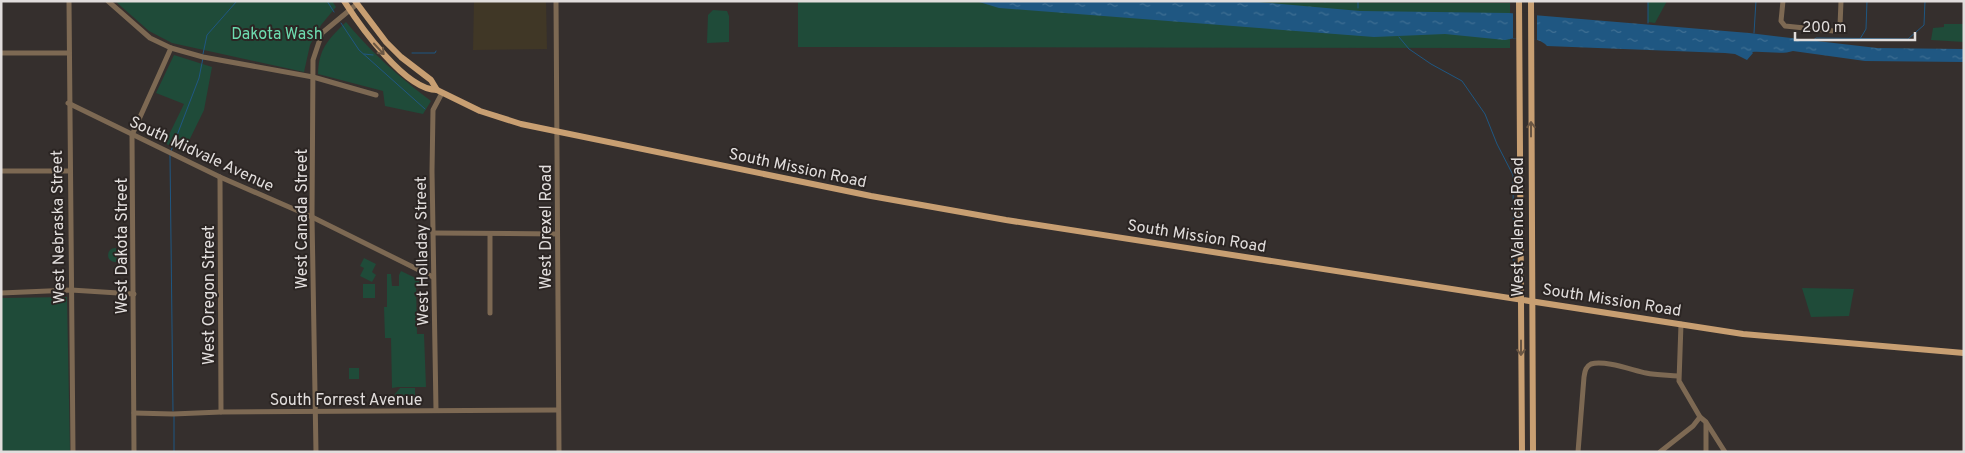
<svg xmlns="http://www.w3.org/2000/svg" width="1965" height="453" viewBox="0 0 1965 453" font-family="Overpass,sans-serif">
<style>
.industrial{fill:#403726}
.green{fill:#1f4b39}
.water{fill:url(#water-ripples)}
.pier{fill:#352f2d}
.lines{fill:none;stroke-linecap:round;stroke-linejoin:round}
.stream{stroke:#1f5782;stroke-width:1}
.minor{stroke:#7d6953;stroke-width:5}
.major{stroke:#c89f72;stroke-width:6}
.oneway{stroke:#6a5643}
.labels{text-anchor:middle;stroke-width:4;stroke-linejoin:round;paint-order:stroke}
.park-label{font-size:16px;fill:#6ddbaf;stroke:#2b2523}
.street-label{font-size:16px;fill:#e1dddc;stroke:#2b2523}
</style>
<defs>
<pattern id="water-ripples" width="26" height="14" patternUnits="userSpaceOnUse" patternTransform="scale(1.25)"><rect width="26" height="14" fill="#1f5782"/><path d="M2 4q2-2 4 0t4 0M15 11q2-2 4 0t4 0" fill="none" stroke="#3f6f93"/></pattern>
</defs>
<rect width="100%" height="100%" fill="#352f2d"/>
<!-- industrial -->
<polygon class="industrial" points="474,1 546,1 547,49 473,50"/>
<!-- green -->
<g class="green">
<polygon points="115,1 332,1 336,7 321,25 310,45 304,72 172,43 149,31"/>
<polygon points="798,1 1510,3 1510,48 798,47"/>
<polygon points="1648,1 1667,1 1655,23 1648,22"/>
<polygon points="713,10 727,11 729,16 729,42 707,43 708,15"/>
<path d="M 346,22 C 373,54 398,76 431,101 L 423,114 L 385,106 L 383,91 L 318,74 C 319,48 328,40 346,22 Z"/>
<polygon points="1944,24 1964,24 1964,42 1931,40 1933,28 1944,27"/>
<polygon points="174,55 212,67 204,110 183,153 165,143 184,104 156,93"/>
<circle cx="115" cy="255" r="7"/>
<polygon points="364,258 376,264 372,272 376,275 372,282 360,276 364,268 360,266"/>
<polygon points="401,271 428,284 416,285 417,334 424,334 426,387 398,387 392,388 391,338 385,338 384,307 387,307 387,274 391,274 392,286 399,286 399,275"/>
<rect x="363" y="284" width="12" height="14"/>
<polygon points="1802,288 1854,289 1849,316 1811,317"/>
<polygon points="67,297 70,452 1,452 1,298"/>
<rect x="349" y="368" width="10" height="11"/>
<polygon points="400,388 415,388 415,404 390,405 390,400"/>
</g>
<!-- water -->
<path class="water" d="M 976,1 L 1248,1 L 1360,11 L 1509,13 L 1749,33 L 1877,48 L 1964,49 L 1964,62 L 1865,61 L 1793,51 C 1782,55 1765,51 1752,52 L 1753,53 L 1747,60 L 1735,54 L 1725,53 L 1547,46 C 1539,36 1516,37 1505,40 L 1445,34 L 1374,37 L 999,8 Z"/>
<!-- pier -->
<polygon class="pier" points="1513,12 1537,13 1537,40 1513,38"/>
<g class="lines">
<!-- stream -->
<g class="stream">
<polyline points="327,1 334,12"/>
<polyline points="1325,2 1325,1"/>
<polyline points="1358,8 1358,1"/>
<polyline points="341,23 359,50 425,109"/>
<polyline points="1648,23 1648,1"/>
<polyline points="1754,33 1756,1"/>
<polyline points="1399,37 1409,49 1431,64 1462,81 1485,114 1497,144 1513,175 1514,284"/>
<polyline points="1860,39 1866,29 1867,1"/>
<polyline points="1812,41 1816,38 1908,39 1924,25 1925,1"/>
<polyline points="412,53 435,53 436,51"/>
<polyline points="203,54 207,35 237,1"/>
<polyline points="364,54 373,55"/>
<polyline points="171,151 199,78 203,58"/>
<polyline points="170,155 173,411"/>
<polyline points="174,415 174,452"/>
</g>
<!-- minor -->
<g class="minor">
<polyline points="69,1 73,452"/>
<polyline points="108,1 150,38 171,48 203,57 313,77 376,95"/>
<polyline points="556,1 559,452"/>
<polyline points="1783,1 1781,21 1785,26 1834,31 1840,26 1841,1"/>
<polyline points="1,53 69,53"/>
<polyline points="68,103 220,177 312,217 433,277"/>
<polyline points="1,171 69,171"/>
<polyline points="220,177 221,412"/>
<polyline points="433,233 557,234"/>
<polyline points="490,234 490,313"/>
<polyline points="1,293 71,290 134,294"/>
<polyline points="1681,324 1679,381 1700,417 1706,422 1725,452"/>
<polyline points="436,410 432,171 433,110 442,93"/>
<polyline points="134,413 173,414 221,412 558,410"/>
<polyline points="1706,423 1706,452"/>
<polyline points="134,452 132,135 171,48"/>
<polyline points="316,452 312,217 313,60 322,33 357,4"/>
<path d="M 1578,452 L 1584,377 C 1585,372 1585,367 1591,364 C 1605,360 1632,370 1646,373 C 1656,375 1667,375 1678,376"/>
<polyline points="1660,452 1693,426 1700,417"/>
</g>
<!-- major -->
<g class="major">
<path d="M 344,1 C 360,26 405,90 437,90"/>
<polyline points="355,1 386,42 401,57 431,80 437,90 480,111 521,124 871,196 1006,220 1743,334 1964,353"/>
<polyline points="1519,1 1522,452"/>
<polyline points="1531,1 1533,452"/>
</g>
</g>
<!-- one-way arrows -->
<defs><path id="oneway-shaft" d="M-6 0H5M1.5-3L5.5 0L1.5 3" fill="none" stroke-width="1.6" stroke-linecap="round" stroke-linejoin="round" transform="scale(1.25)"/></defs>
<g class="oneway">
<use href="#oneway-shaft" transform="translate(379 49) rotate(47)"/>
<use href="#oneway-shaft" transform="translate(1531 129) rotate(-90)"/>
<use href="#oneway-shaft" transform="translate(1521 348) rotate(90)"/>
</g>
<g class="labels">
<!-- park labels -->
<g class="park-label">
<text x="277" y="39">Dakota Wash</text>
</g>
<!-- street labels -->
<g class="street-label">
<text transform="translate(202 153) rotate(25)" y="6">South Midvale Avenue</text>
<text transform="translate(798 167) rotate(12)" y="6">South Mission Road</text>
<text transform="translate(301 219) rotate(-90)" y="6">West Canada Street</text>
<text transform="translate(57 227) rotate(-91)" y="6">West Nebraska Street</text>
<text transform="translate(545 227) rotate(-90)" y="6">West Drexel Road</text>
<text transform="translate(1517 227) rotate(-90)" y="6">West Valencia Road</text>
<text transform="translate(1197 235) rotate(9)" y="6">South Mission Road</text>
<text transform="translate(121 246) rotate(-90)" y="6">West Dakota Street</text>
<text transform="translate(421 251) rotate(-91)" y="6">West Holladay Street</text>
<text transform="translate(208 295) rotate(-90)" y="6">West Oregon Street</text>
<text transform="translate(1612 299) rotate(9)" y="6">South Mission Road</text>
<text x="346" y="405">South Forrest Avenue</text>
</g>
</g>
<!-- border -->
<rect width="1965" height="453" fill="none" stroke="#e1dddc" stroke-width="5"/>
<!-- scale -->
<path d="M1795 32v8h120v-8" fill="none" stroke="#e1dddc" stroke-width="2.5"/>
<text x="1802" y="32" font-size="15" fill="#e1dddc" stroke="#2b2523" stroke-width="4" paint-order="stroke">200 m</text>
</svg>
